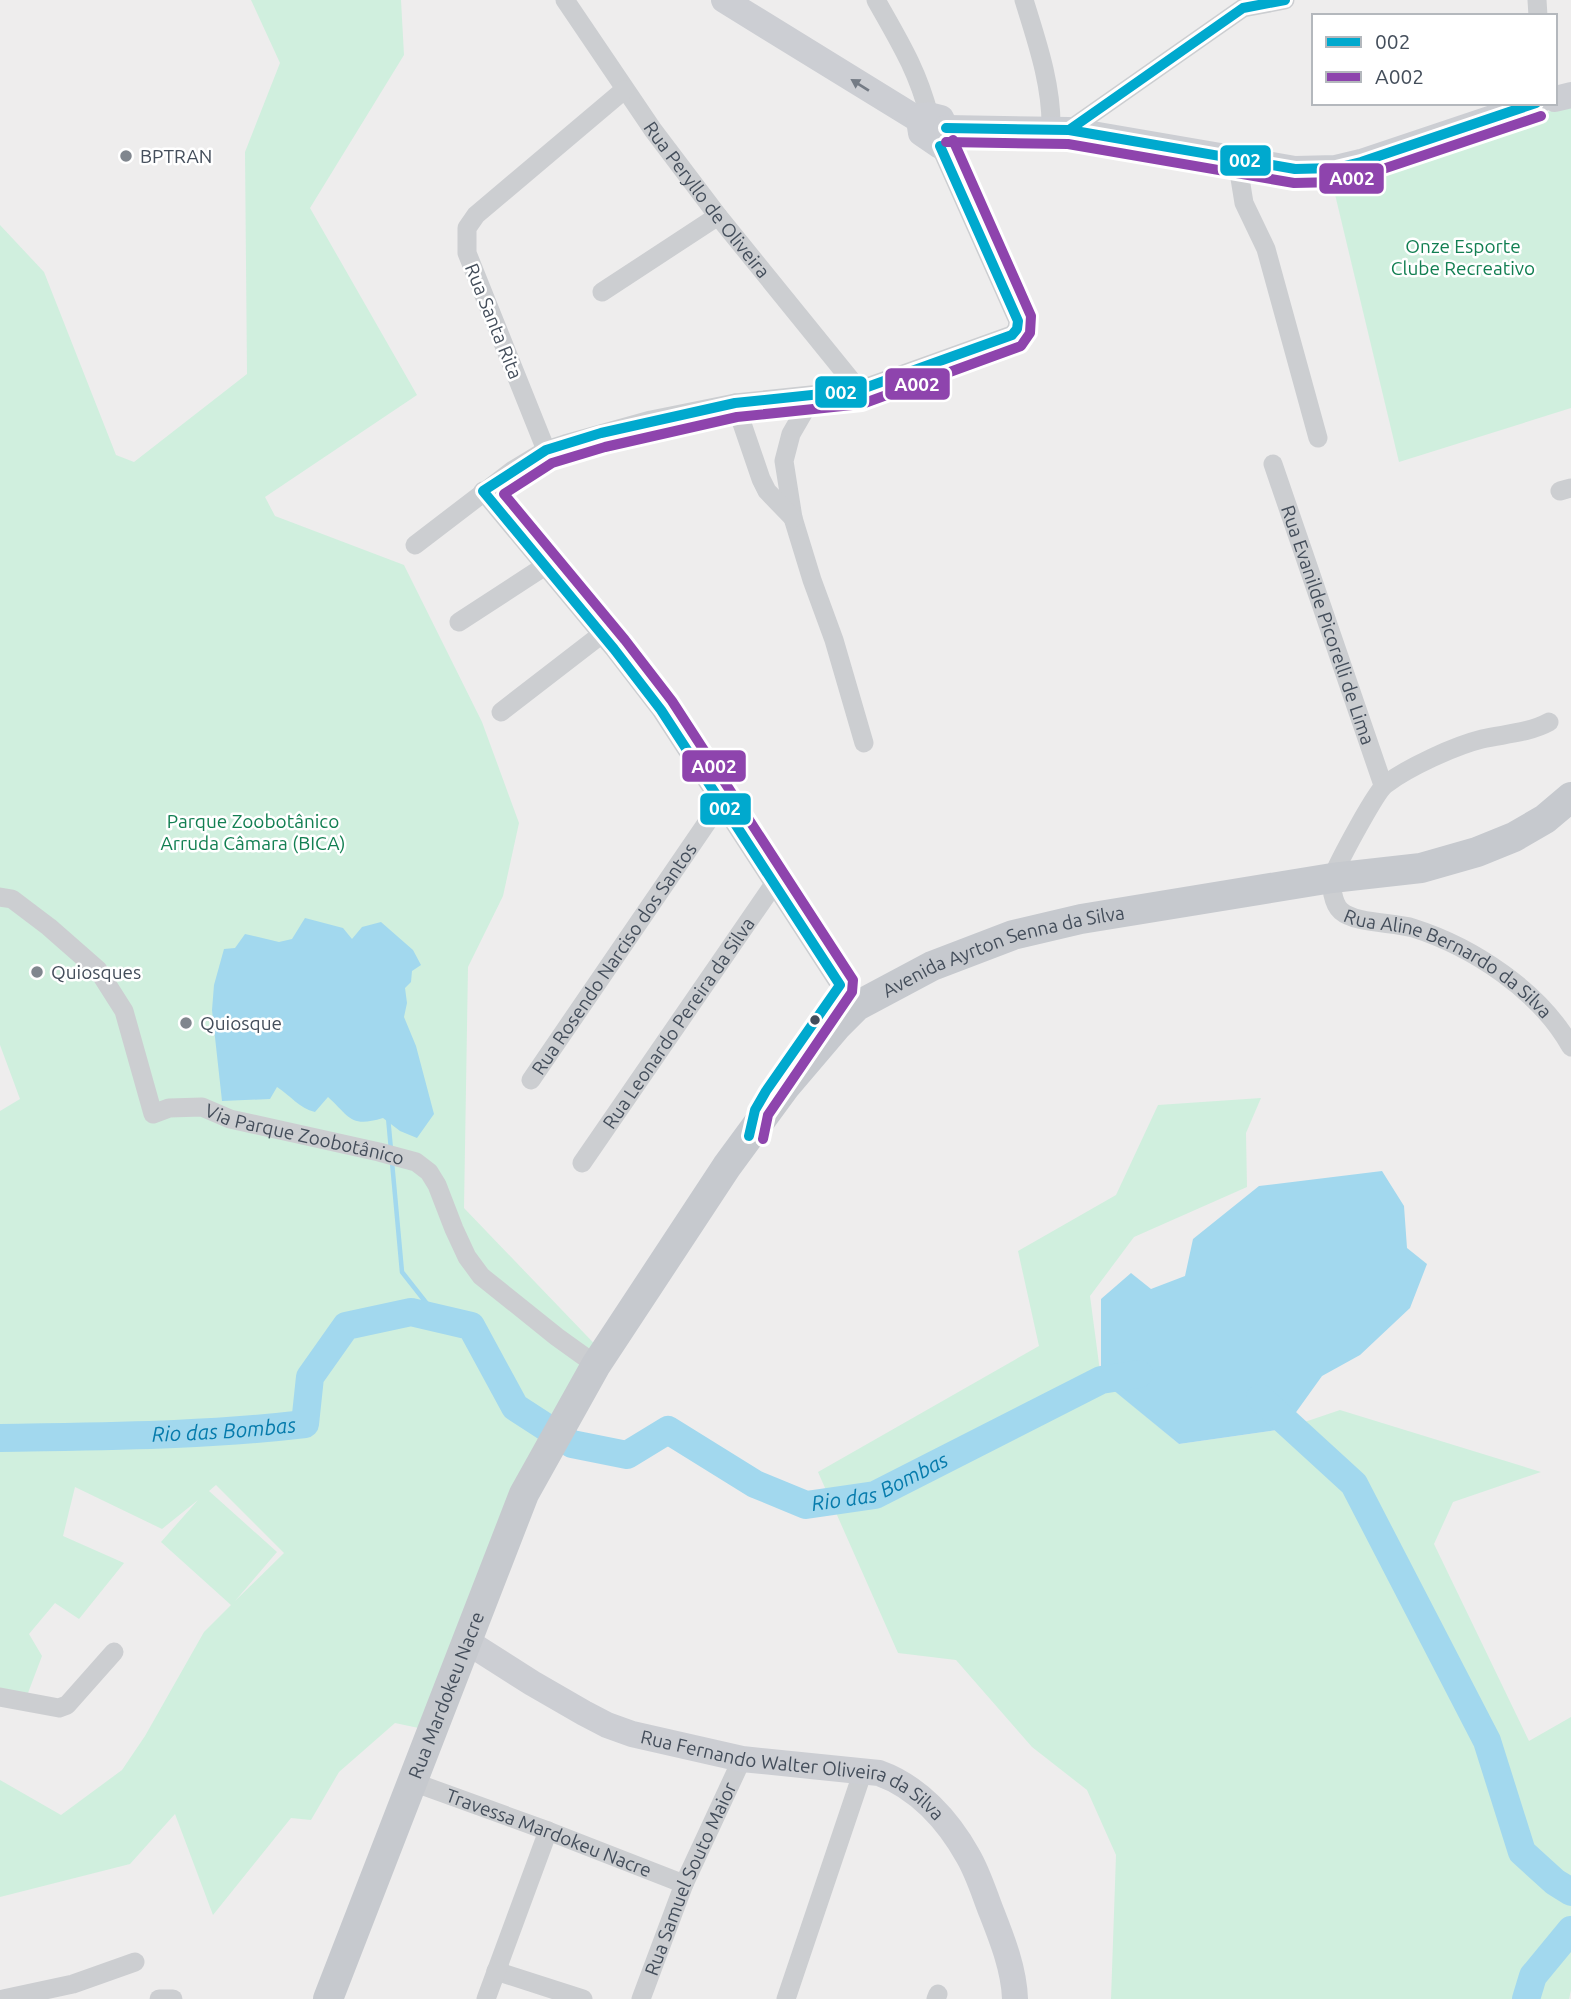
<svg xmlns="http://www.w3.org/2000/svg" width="1571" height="1999" viewBox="0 0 1571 1999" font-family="Ubuntu,sans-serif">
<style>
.green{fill:#d0efde;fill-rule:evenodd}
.water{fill:#a2d8ee}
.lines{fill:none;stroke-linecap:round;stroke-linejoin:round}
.stream{stroke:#a2d8ee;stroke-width:4.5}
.river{stroke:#a2d8ee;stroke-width:28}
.street{stroke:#ccced1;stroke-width:19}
.secondary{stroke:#ccced3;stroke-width:26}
.primary{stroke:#c6c9ce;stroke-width:30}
.bus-1-casing{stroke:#fff;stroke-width:16}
.bus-2-casing{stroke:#fff;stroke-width:16}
.bus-1{stroke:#00a9ce;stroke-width:10}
.bus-2{stroke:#8e44ad;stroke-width:10}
.oneway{fill:#747b85}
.poi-dot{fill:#80868e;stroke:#fff;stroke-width:2.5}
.bus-dot{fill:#444e5b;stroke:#fff;stroke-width:2.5}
.labels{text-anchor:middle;stroke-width:5;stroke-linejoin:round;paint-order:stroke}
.poi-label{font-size:19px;fill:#444e5b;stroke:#fff;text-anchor:start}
.street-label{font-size:19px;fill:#444e5b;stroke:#fff}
.park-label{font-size:19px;fill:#127f52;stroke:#fff}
.water-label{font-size:21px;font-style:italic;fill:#067bac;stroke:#fff}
.line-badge{stroke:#fff;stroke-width:2.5}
.badge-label{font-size:19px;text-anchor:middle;font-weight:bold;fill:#fff}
</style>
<rect width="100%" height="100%" fill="#eeeded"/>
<!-- green -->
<g class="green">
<path d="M 251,0 L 401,0 L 404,55 L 310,208 L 417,395 L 265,497 L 275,516 L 404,565 L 482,722 L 519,823 L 503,896 L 468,967 L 464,1208 L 609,1359 L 531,1472 L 428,1730 L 395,1723 L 339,1772 L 311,1820 L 291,1818 L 213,1915 L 175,1814 L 130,1864 L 0,1897 L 0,1780 L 61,1815 L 122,1770 L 145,1736 L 204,1632 L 231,1605 L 161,1542 L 198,1500 L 162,1529 L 75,1487 L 63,1536 L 124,1563 L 79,1619 L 55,1603 L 29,1634 L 42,1656 L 28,1693 L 0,1689 L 0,1111 L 20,1099 L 0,1045 L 0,225 L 44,272 L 116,455 L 134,462 L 247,374 L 245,152 L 280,63 ZM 216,1485 L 284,1553 L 235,1601 L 277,1552 L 209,1491 Z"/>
<polygon points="1571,104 1571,408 1399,462 1333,186"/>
<polygon points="1261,1098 1246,1133 1247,1187 1134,1237 1090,1296 1101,1379 1179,1444 1284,1429 1340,1410 1541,1472 1453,1502 1434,1544 1529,1741 1571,1717 1571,1990 1569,1999 1111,1999 1116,1855 1087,1790 1032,1747 956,1660 898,1653 818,1472 1039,1346 1018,1251 1116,1195 1158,1105"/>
</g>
<!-- water -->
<g class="water">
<path d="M 305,918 L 343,928 L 352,939 L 362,927 L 381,922 L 413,950 L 421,965 L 412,971 L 411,982 L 405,988 L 407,1003 L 404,1017 L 416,1046 L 434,1114 L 417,1138 L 400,1131 L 383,1118 C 350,1128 350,1117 328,1097 L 315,1112 C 299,1108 291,1096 277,1087 L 270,1099 L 222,1101 L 212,1010 L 214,985 L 224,949 L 235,948 L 245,934 L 279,942 L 292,939 Z"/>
<polygon points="1382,1171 1404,1206 1407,1248 1427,1264 1410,1308 1360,1355 1322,1376 1284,1429 1179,1444 1101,1380 1101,1299 1131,1273 1151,1289 1185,1276 1193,1239 1259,1186"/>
</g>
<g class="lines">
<!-- stream -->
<g class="stream">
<polyline points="388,1117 391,1150"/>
<polyline points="392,1162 402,1272 439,1319"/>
</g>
<!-- river -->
<g class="river">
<polyline points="1260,1398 1354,1484 1487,1741 1522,1852 1555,1882 1571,1892"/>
<path id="s1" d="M 0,1438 C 102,1436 204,1436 305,1424 L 310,1377 L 346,1326 L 411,1312 L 471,1326 L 515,1407 L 572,1444 L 627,1455 L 668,1430 L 755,1484 L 806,1505 L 875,1495 L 1101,1380 L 1139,1374"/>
<polyline points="1526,1999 1533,1976 1571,1930"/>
</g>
<!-- street -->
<g class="street">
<path id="s2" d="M 565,0 L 653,130 L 718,216 L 859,390"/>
<path d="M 876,0 C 899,41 917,69 929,115"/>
<path d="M 1024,0 C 1037,42 1052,85 1051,129"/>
<polyline points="1537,0 1538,16"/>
<polyline points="1069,130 1243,8 1285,0"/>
<polyline points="1237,160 1244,203 1266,249 1318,438"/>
<polyline points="602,292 718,216"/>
<polyline points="813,396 791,434 784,461 793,518 812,580 834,640 864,743"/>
<polyline points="735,403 761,479 767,491 793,518"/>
<polyline points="546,450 467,253 467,228 476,215 624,90"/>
<path id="s3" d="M 1273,464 L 1383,785"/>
<polyline points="483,491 614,649 661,710 840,985 857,1006"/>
<polyline points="1560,491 1571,488"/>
<polyline points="415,545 513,470 546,450 565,444 651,420 735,403 859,390 1012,335 1017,329 1018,321 940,146"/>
<polyline points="459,622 545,566"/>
<polyline points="501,712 602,634"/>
<path id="s4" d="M 1549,722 C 1529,733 1504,734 1482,739 C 1454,746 1409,767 1386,784 C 1376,791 1339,861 1333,876 C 1330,885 1333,904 1341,911 C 1356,924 1393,922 1413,928 C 1473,947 1540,991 1571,1047"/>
<path id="s5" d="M 0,897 L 12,899 L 49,927 L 98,970 L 124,1011 L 153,1114 L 169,1108 L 202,1107 L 230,1119 L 379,1152 L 416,1162 L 429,1172 L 437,1185 L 454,1229 L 467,1257 L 481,1276 L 557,1337 L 596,1365"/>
<path id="s6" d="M 531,1080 L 721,802"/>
<path id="s7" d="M 582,1163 L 774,884"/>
<polyline points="0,1697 59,1708 67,1705 114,1652"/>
<path id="s8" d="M 413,1782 L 548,1831 L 684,1884"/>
<polyline points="496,1971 583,1999"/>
<polyline points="3,1999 73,1984 135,1962"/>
<polyline points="159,1999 173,1999"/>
<polyline points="486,1999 548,1831"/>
<path id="s9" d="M 641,1999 L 684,1884 L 742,1759"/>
<polyline points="786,1999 863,1771"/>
<polyline points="936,1999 938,1994"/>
</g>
<!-- secondary -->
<g class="secondary">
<polyline points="724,0 919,120"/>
<polyline points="1555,99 1571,95"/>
<polygon points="929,115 941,118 946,128 947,138 940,146 921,133 919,120 922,116"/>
<polyline points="946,128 1069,130 1295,169 1336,168 1361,162 1537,103"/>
<path id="s10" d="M 466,1641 L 532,1683 L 584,1713 L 607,1725 L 632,1734 L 742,1759 L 879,1773 C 918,1787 948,1820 968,1856 C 978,1873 984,1893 991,1911 C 1002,1939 1014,1969 1015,1999"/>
</g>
<!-- primary -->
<path class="primary" id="s11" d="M 328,1999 L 524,1494 L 596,1365 L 727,1166 L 785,1087 L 836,1027 L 857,1006 L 932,966 L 1013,935 L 1081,919 L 1332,878 L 1421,868 L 1477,852 L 1514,837 L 1545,819 L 1571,797"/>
<!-- bus-1 casing -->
<g class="bus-1-casing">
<g id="bus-1">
<polyline points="946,128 1069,130 1295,169 1336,168 1361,162 1536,103"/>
<polyline points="1069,130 1243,8 1285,0"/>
<polyline points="749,1136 755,1110 766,1091 840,985 661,710 614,649 483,491 546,450 601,433 735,403 859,390 1012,335 1017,329 1018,321 940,146"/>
</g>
</g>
<!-- bus-2 casing -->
<g class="bus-2-casing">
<g id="bus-2">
<polyline points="946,142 1068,144 1294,183 1338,182 1365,175 1541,116"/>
<polyline points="763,1139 768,1115 852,992 853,980 672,701 625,640 504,494 552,463 605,447 737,417 862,404 1021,346 1030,333 1031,316 953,140"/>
</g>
</g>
<!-- bus-1 -->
<use href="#bus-1" class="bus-1"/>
<!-- bus-2 -->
<use href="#bus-2" class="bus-2"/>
</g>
<!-- one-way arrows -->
<defs><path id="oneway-solid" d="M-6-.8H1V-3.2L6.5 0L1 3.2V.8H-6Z" transform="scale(1.75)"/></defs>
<use class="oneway" href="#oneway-solid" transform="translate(860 85) rotate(-148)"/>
<!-- markers -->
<g class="poi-dot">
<circle cx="126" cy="156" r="7"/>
<circle cx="37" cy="972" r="7"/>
<circle cx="186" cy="1023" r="7"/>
</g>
<circle class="bus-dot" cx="815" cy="1020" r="6"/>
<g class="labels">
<!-- poi labels -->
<g class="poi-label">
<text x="140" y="163">BPTRAN</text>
<text x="51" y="979">Quiosques</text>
<text x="200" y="1030">Quiosque</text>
</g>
<!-- street labels -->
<g class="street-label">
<text dy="7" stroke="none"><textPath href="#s2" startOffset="245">Rua Peryllo de Oliveira</textPath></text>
<text transform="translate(494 321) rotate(68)" y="7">Rua Santa Rita</text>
<text dy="7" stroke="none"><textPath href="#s3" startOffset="170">Rua Evanilde Picorelli de Lima</textPath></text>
<text dy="7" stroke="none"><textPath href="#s11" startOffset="1292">Avenida Ayrton Senna da Silva</textPath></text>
<text dy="7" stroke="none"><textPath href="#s6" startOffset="147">Rua Rosendo Narciso dos Santos</textPath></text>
<text dy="7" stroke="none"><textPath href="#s4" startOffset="441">Rua Aline Bernardo da Silva</textPath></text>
<text dy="7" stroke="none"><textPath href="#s7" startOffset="170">Rua Leonardo Pereira da Silva</textPath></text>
<text dy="7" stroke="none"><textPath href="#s5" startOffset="436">Via Parque Zoobotânico</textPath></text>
<text dy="7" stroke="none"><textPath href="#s11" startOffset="326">Rua Mardokeu Nacre</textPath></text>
<text dy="7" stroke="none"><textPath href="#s10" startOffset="359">Rua Fernando Walter Oliveira da Silva</textPath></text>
<text dy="7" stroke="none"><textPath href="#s8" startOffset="145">Travessa Mardokeu Nacre</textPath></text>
<text dy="7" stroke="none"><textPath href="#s9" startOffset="130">Rua Samuel Souto Maior</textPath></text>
</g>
<!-- park labels -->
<g class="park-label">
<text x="1463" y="253">Onze Esporte<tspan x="1463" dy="22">Clube Recreativo</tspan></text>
<text x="253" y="828">Parque Zoobotânico<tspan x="253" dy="22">Arruda Câmara (BICA)</tspan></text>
</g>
<!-- water labels -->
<g class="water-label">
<text dy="7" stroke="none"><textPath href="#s1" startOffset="224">Rio das Bombas</textPath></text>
<text dy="7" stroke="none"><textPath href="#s1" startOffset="1043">Rio das Bombas</textPath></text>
</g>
</g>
<g class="line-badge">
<rect x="1219" y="144" width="53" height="33" rx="7" fill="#00a9ce"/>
<rect x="1318" y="162" width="67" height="33" rx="7" fill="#8e44ad"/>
<rect x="884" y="367" width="67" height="34" rx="7" fill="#8e44ad"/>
<rect x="814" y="375" width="54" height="34" rx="7" fill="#00a9ce"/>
<rect x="681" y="749" width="66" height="34" rx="7" fill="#8e44ad"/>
<rect x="699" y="792" width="53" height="34" rx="7" fill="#00a9ce"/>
</g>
<g class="badge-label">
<text x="1245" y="167">002</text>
<text x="1352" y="185">A002</text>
<text x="917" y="391">A002</text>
<text x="841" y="399">002</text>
<text x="714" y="773">A002</text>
<text x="725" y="815">002</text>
</g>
<!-- legend -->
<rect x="1312" y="14" width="245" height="91" fill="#ffffff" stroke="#b4b8bd" stroke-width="2"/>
<rect x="1326" y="37" width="35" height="10" fill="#00a9ce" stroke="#b4b8bd" stroke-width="2"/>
<text x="1375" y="49" font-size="21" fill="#444e5b">002</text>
<rect x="1326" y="72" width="35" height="10" fill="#8e44ad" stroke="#b4b8bd" stroke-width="2"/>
<text x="1375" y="84" font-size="21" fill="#444e5b">A002</text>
</svg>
